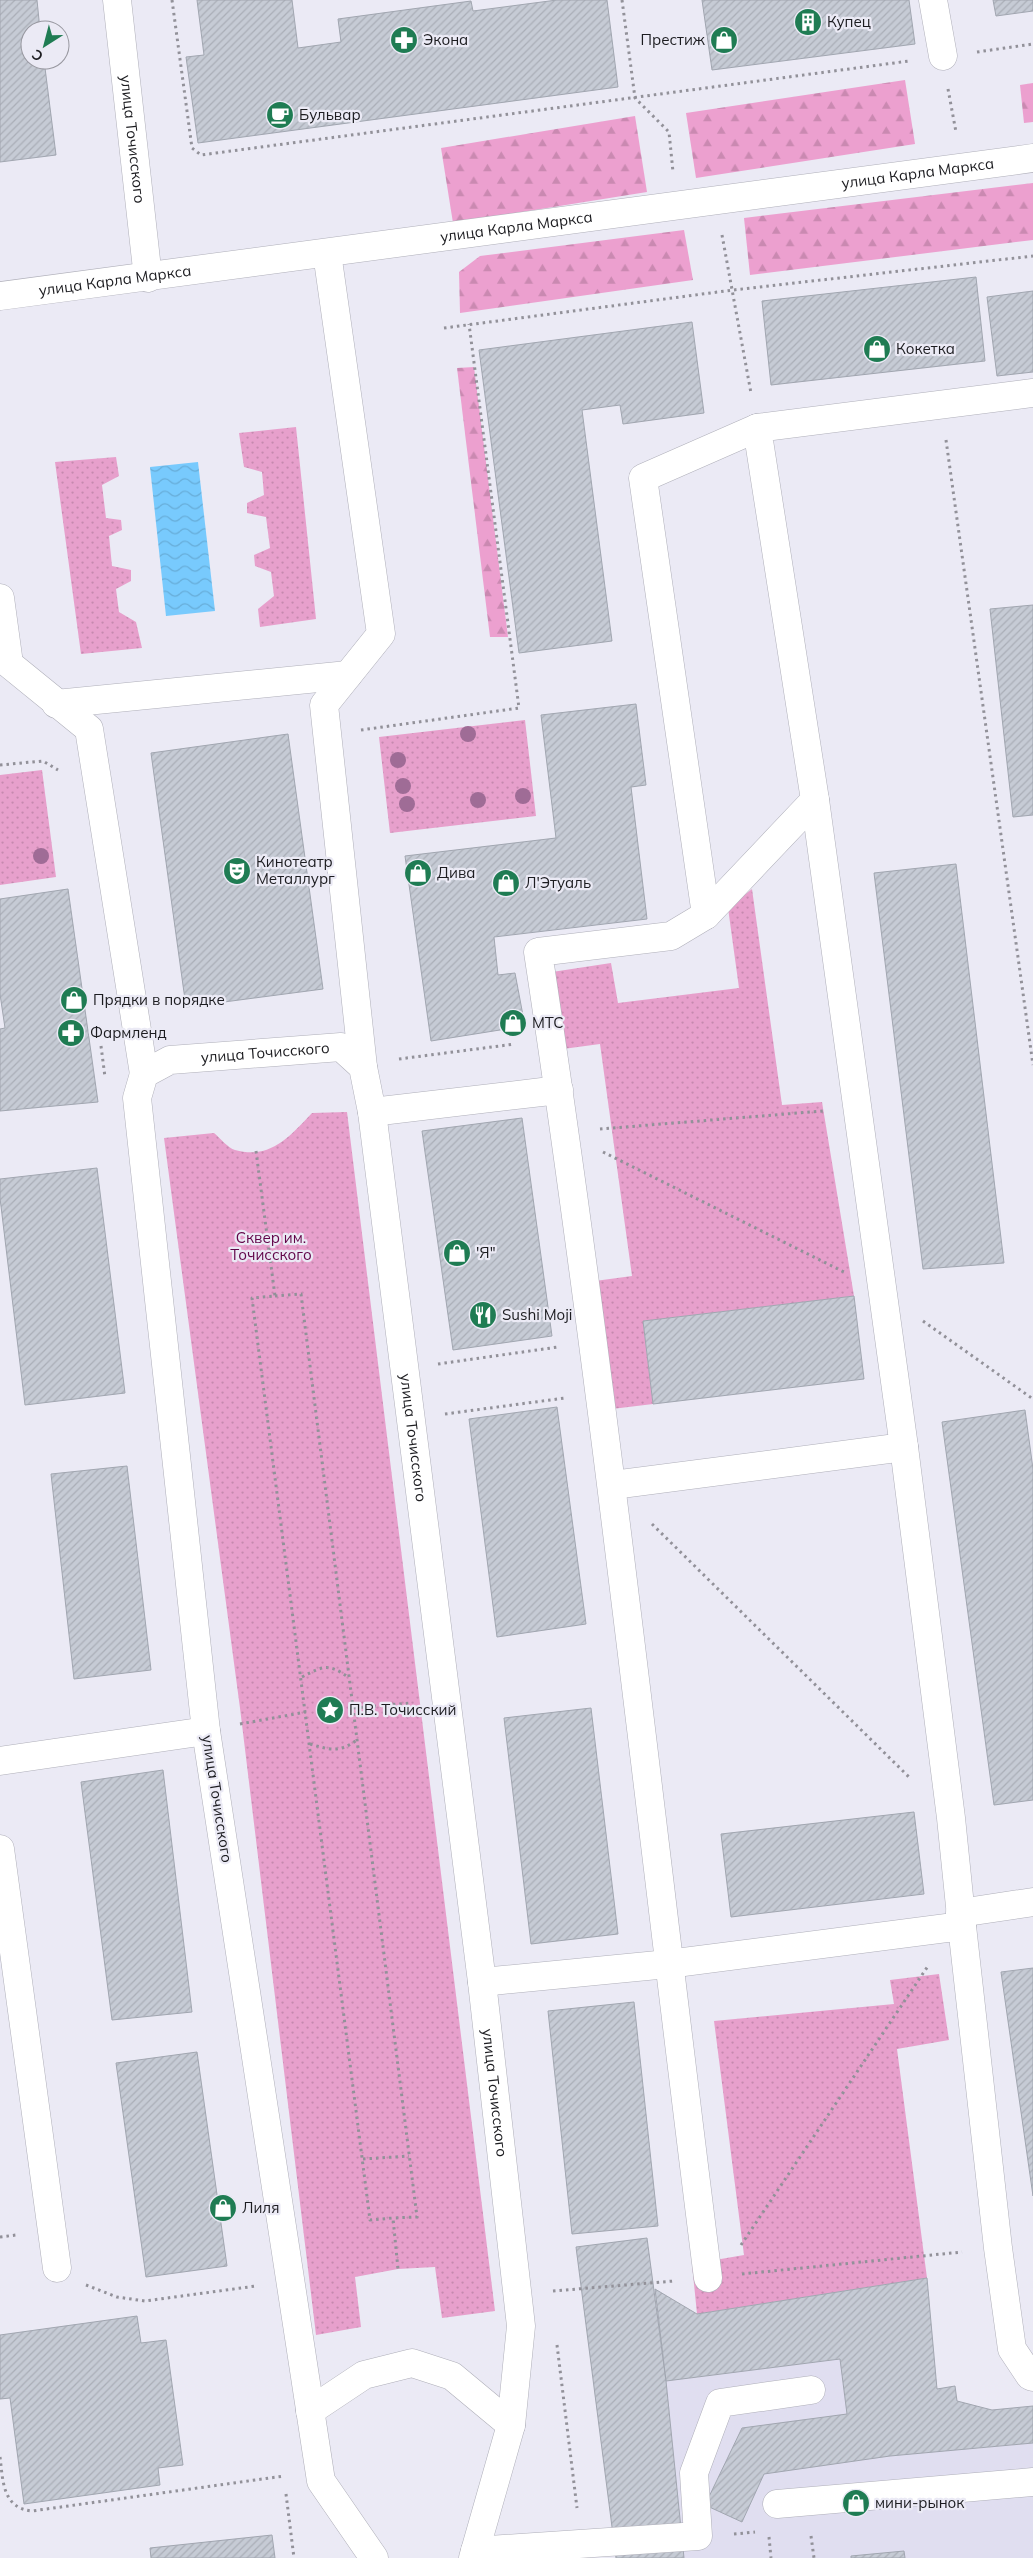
<svg xmlns="http://www.w3.org/2000/svg" width="1033" height="2558" viewBox="0 0 1033 2558" font-family="Mulish,sans-serif">
<style>
.built{fill:#e0def0}
.green{fill:url(#green-dots)}
.forest{fill:url(#forest-firs)}
.water{fill:url(#water-waves)}
.building{fill:url(#building-hatch);stroke:#a1a6b0}
.lines{fill:none;stroke-linecap:round;stroke-linejoin:round}
.minor-casing{stroke:#afafb9;stroke-width:29}
.path{stroke:#929199;stroke-width:3;stroke-dasharray:2.5 4;stroke-linecap:butt}
.minor{stroke:#fff;stroke-width:28}
.tree{fill:#9f6c96}
.labels{text-anchor:middle;stroke-width:4.5;stroke-linejoin:round;paint-order:stroke}
.poi-label{font-size:15px;fill:#1c1c20;stroke:#ebeaf5;text-anchor:start}
.street-label{font-size:15px;fill:#1c1c20;stroke:#ebeaf5}
.park-label{font-size:15px;fill:#610549;stroke:#ebeaf5}
</style>
<defs>
<pattern id="green-dots" width="8" height="8" patternUnits="userSpaceOnUse" patternTransform="scale(1.25)"><rect width="8" height="8" fill="#e7a0cc"/><path d="M2 2h.1M6 6h.1" fill="none" stroke="#c689af" stroke-width="1.8" stroke-linecap="round"/></pattern>
<pattern id="forest-firs" width="22" height="20" patternUnits="userSpaceOnUse" patternTransform="scale(1.25)"><rect width="22" height="20" fill="#eca0cf"/><path d="M5 1l3.5 6h-7zM16 11l3.5 6h-7z" fill="#ca89b1"/></pattern>
<pattern id="water-waves" width="16" height="10" patternUnits="userSpaceOnUse" patternTransform="scale(1.25)"><rect width="16" height="10" fill="#78cafd"/><path d="M0 5q4-4 8 0t8 0" fill="none" stroke="#67add9"/></pattern>
<pattern id="building-hatch" width="6" height="6" patternUnits="userSpaceOnUse" patternTransform="scale(1.25)"><rect width="6" height="6" fill="#c6cbd5"/><path d="M-1 1l2-2M0 6l6-6M5 7l2-2" fill="none" stroke="#aaaeb7"/></pattern>
</defs>
<rect width="100%" height="100%" fill="#ebeaf5"/>
<!-- built -->
<polygon class="built" points="840,2359 847,2414 957,2401 972,2449 1033,2443 1033,2558 684,2558 666,2381"/>
<!-- green -->
<g class="green">
<polygon points="296,427 316,619 260,627 258,609 274,596 271,572 255,566 254,555 270,548 266,517 247,513 247,503 264,495 262,472 244,467 239,433"/>
<polygon points="116,457 119,476 102,485 106,518 121,520 122,530 109,536 112,566 131,570 131,581 116,589 119,612 136,622 142,648 81,654 55,462"/>
<polygon points="525,720 536,816 390,833 379,737"/>
<polygon points="42,770 56,877 0,885 0,775"/>
<polygon points="752,889 782,1105 822,1102 854,1296 643,1321 653,1404 612,1409 595,1281 632,1276 600,1044 563,1049 552,972 611,963 618,1003 739,988 728,908"/>
<path d="M 347,1112 L 495,2311 L 442,2318 L 435,2267 L 398,2269 L 355,2277 L 361,2327 L 316,2335 L 240,1708 L 164,1138 L 214,1133 C 220,1138 228,1148 235,1150 C 271,1160 290,1136 312,1113 Z"/>
<polygon points="939,1974 949,2040 897,2049 927,2278 697,2314 692,2264 744,2255 714,2021 894,2004 890,1980"/>
</g>
<!-- forest -->
<g class="forest">
<polygon points="905,80 915,144 696,178 686,113"/>
<polygon points="1033,83 1033,122 1024,123 1020,85"/>
<polygon points="635,116 647,192 453,223 441,148"/>
<polygon points="1033,183 1033,240 750,275 744,218"/>
<polygon points="684,230 693,280 460,313 459,272 480,256"/>
<polygon points="474,367 508,637 490,637 457,368"/>
</g>
<!-- water -->
<polygon class="water" points="198,462 215,611 166,616 150,467"/>
<!-- building -->
<g class="building">
<polygon points="0,0 37,0 40,30 30,30 30,60 44,60 56,155 0,162"/>
<polygon points="197,0 292,0 298,48 341,42 338,19 471,1 473,11 557,0 607,0 618,87 198,143 186,57 204,55"/>
<polygon points="702,0 909,0 915,44 712,70"/>
<polygon points="993,0 1033,0 1033,11 996,16"/>
<polygon points="976,277 985,361 771,385 762,301"/>
<polygon points="1033,291 1033,372 997,376 987,297"/>
<polygon points="692,322 704,413 623,424 620,405 582,410 612,641 519,653 479,350"/>
<polygon points="1033,605 1033,815 1013,817 990,609"/>
<polygon points="636,704 646,785 631,787 647,919 494,937 498,975 515,973 525,1026 431,1041 405,856 556,838 541,715"/>
<polygon points="288,734 323,989 186,1007 151,753"/>
<polygon points="956,864 1004,1263 923,1269 874,873"/>
<polygon points="68,889 98,1102 0,1111 0,1029 5,1028 0,994 0,899"/>
<polygon points="522,1118 552,1336 453,1350 422,1131"/>
<polygon points="97,1168 125,1393 25,1405 0,1198 0,1179"/>
<polygon points="854,1296 864,1379 653,1404 643,1321"/>
<polygon points="557,1407 586,1624 497,1637 469,1419"/>
<polygon points="1025,1410 1033,1469 1033,1800 994,1805 942,1422"/>
<polygon points="127,1466 151,1670 74,1679 51,1474"/>
<polygon points="591,1708 618,1934 531,1944 504,1718"/>
<polygon points="163,1770 192,2012 112,2020 81,1782"/>
<polygon points="914,1812 924,1894 731,1917 721,1834"/>
<polygon points="1033,1968 1033,2196 1001,1972"/>
<polygon points="634,2002 658,2226 572,2234 548,2011"/>
<polygon points="197,2052 227,2266 146,2277 116,2063"/>
<polygon points="647,2238 666,2381 684,2558 616,2558 576,2247"/>
<polygon points="927,2278 937,2389 955,2386 957,2401 992,2410 1033,2406 1033,2443 890,2456 764,2474 742,2522 705,2505 742,2428 847,2414 840,2359 666,2381 655,2289 697,2314"/>
<polygon points="137,2316 141,2343 166,2340 183,2465 158,2468 160,2485 24,2504 10,2398 0,2399 0,2335"/>
<polygon points="272,2535 275,2558 151,2558 150,2548"/>
<polygon points="904,2551 905,2558 851,2558 851,2556"/>
</g>
<g class="lines">
<!-- minor casing -->
<g class="minor-casing">
<g id="minor">
<path id="s1" d="M 117,0 L 148,278"/>
<polyline points="933,0 943,56"/>
<polyline points="327,253 381,634 324,705 363,1067"/>
<path id="s2" d="M 0,296 L 1033,158"/>
<polyline points="0,598 9,664 89,729 144,1074"/>
<polyline points="56,704 348,675"/>
<polyline points="815,800 904,1447 951,1818 962,1926"/>
<polyline points="706,915 643,478 757,428"/>
<polyline points="372,1112 559,1090"/>
<polyline points="613,1485 904,1447"/>
<polyline points="0,1761 206,1731"/>
<polyline points="0,1849 57,2268"/>
<polyline points="960,1913 1033,1902"/>
<polyline points="482,1982 668,1964 962,1926 998,2248 1012,2349 1030,2376 1033,2377"/>
<path d="M 708,2278 C 652,1836 605,1392 538,952 L 671,936 L 706,915 L 815,800 L 757,428 L 1033,393"/>
<polyline points="310,2411 364,2375 412,2363 452,2376 511,2425"/>
<polyline points="777,2504 1033,2482"/>
<polyline points="475,2551 698,2536 694,2473 720,2403 811,2390"/>
<path id="s3" d="M 374,2558 L 321,2481 L 206,1731 L 137,1098 L 144,1074 L 170,1060 L 341,1047 L 363,1067 L 372,1112 L 482,1982 L 521,2326 L 511,2425 L 473,2558"/>
</g>
</g>
<!-- path -->
<g class="path">
<polyline points="172,0 192,148 201,155 909,61"/>
<polyline points="622,0 635,98 669,132 673,172"/>
<polyline points="977,52 1033,44"/>
<polyline points="948,89 956,132"/>
<polyline points="722,235 751,393"/>
<polyline points="444,328 733,290 1033,256"/>
<polyline points="946,440 1033,1065"/>
<polyline points="361,730 519,708 469,324"/>
<polyline points="0,765 43,761 58,770"/>
<polyline points="101,1046 105,1077"/>
<polyline points="399,1059 515,1044"/>
<polyline points="600,1129 823,1111"/>
<polyline points="256,1151 275,1296 252,1298 370,2220 393,2218 398,2269"/>
<polyline points="603,1152 844,1272"/>
<polyline points="275,1296 301,1294 417,2217 393,2218"/>
<polyline points="923,1321 1033,1399"/>
<polyline points="438,1364 558,1347"/>
<polyline points="445,1414 565,1398"/>
<polyline points="652,1524 910,1778"/>
<path d="M 302,1677 C 323,1666 328,1663 348,1677"/>
<polyline points="354,1708 410,1703"/>
<polyline points="240,1724 306,1712"/>
<path d="M 310,1744 C 330,1750 339,1753 357,1740"/>
<polyline points="363,2159 409,2156"/>
<polyline points="0,2237 16,2235"/>
<polyline points="741,2245 928,1966"/>
<polyline points="742,2274 962,2252"/>
<polyline points="86,2285 117,2297 145,2301 256,2286"/>
<polyline points="553,2291 674,2281"/>
<polyline points="557,2345 577,2508"/>
<path d="M 0,2457 C 3,2480 2,2508 32,2511 L 284,2476"/>
<polyline points="286,2494 294,2558"/>
<polyline points="734,2534 755,2532"/>
<polyline points="811,2536 814,2558"/>
<polyline points="769,2537 771,2558"/>
</g>
<!-- minor -->
<use href="#minor" class="minor"/>
</g>
<!-- trees -->
<g class="tree">
<circle cx="468" cy="734" r="8"/>
<circle cx="398" cy="760" r="8"/>
<circle cx="403" cy="786" r="8"/>
<circle cx="523" cy="796" r="8"/>
<circle cx="478" cy="800" r="8"/>
<circle cx="407" cy="804" r="8"/>
<circle cx="41" cy="856" r="8"/>
</g>
<!-- icons -->
<defs>
<g id="building-disc" transform="scale(1.4375)"><circle r="9.5" fill="#1f7c53" stroke="#ebeaf5"/><path d="M-4-6H4V6H1V3H-1V6H-4ZM-2.5-4.3h1.7v1.8h-1.7ZM.8-4.3h1.7v1.8H.8ZM-2.5-1h1.7V.8h-1.7ZM.8-1h1.7V.8H.8Z" fill="#fff"/></g>
<g id="pharmacy-disc" transform="scale(1.4375)"><circle r="9.5" fill="#1f7c53" stroke="#ebeaf5"/><path d="M-2-6h4v4h4v4h-4v4h-4v-4h-4v-4h4Z" fill="#fff"/></g>
<g id="shop-disc" transform="scale(1.4375)"><circle r="9.5" fill="#1f7c53" stroke="#ebeaf5"/><path d="M-5-2.5h2.3a2.7 3.5 0 0 1 5.4 0H5L5.5 6h-11ZM-1.5-2.5h3a1.5 2.3 0 0 0-3 0Z" fill="#fff"/></g>
<g id="cafe-disc" transform="scale(1.4375)"><circle r="9.5" fill="#1f7c53" stroke="#ebeaf5"/><path d="M-5.5-4.5H6V0H3Q3 3.5 0 3.5H-2.5Q-5.5 3.5-5.5 0ZM3-3.2v2h1.7v-2ZM-6 4.5H4V6H-6Z" fill="#fff"/></g>
<g id="theatre-disc" transform="scale(1.4375)"><circle r="9.5" fill="#1f7c53" stroke="#ebeaf5"/><path d="M-5-5.5Q0-4 5-5.5V0Q5 5 0 6Q-5 5-5 0ZM-3.3-2.5H-1v1.5H-3.3ZM1-2.5H3.3v1.5H1ZM-2.8 1Q0 5.5 2.8 1Z" fill="#fff"/></g>
<g id="restaurant-disc" transform="scale(1.4375)"><circle r="9.5" fill="#1f7c53" stroke="#ebeaf5"/><path d="M-5-6h1v4h1v-4h1v4h1v-4h1v5L-1.5 .5V6h-2V.5L-5-1ZM5-6V6H3V1.5H1.5Q1.5-4 5-6Z" fill="#fff"/></g>
<g id="sight-disc" transform="scale(1.4375)"><circle r="9.5" fill="#1f7c53" stroke="#ebeaf5"/><path d="M0-6L1.8-2.2L6-1.7L2.9 1.2L3.7 5.4L0 3.3L-3.7 5.4L-2.9 1.2L-6-1.7L-1.8-2.2Z" fill="#fff"/></g>
</defs>
<g fill-rule="evenodd">
<use href="#building-disc" x="808" y="22"/>
<use href="#pharmacy-disc" x="404" y="40"/>
<use href="#shop-disc" x="724" y="40"/>
<use href="#cafe-disc" x="280" y="115"/>
<use href="#shop-disc" x="877" y="349"/>
<use href="#theatre-disc" x="237" y="871"/>
<use href="#shop-disc" x="418" y="873"/>
<use href="#shop-disc" x="506" y="883"/>
<use href="#shop-disc" x="74" y="1000"/>
<use href="#shop-disc" x="513" y="1023"/>
<use href="#pharmacy-disc" x="71" y="1033"/>
<use href="#shop-disc" x="457" y="1253"/>
<use href="#restaurant-disc" x="483" y="1315"/>
<use href="#sight-disc" x="330" y="1710"/>
<use href="#shop-disc" x="223" y="2208"/>
<use href="#shop-disc" x="856" y="2503"/>
</g>
<g class="labels">
<!-- poi labels -->
<g class="poi-label">
<text x="827" y="27">Купец</text>
<text x="423" y="45">Экона</text>
<text x="705" y="45" text-anchor="end">Престиж</text>
<text x="299" y="120">Бульвар</text>
<text x="896" y="354">Кокетка</text>
<text x="256" y="867">Кинотеатр<tspan x="256" dy="17">Металлург</tspan></text>
<text x="437" y="878">Дива</text>
<text x="525" y="888">Л'Этуаль</text>
<text x="93" y="1005">Прядки в порядке</text>
<text x="532" y="1028">МТС</text>
<text x="90" y="1038">Фармленд</text>
<text x="476" y="1258">'Я"</text>
<text x="502" y="1320">Sushi Moji</text>
<text x="349" y="1715">П.В. Точисский</text>
<text x="242" y="2213">Лиля</text>
<text x="875" y="2508">мини-рынок</text>
</g>
<!-- street labels -->
<g class="street-label">
<text dy="5" stroke="none"><textPath href="#s1" startOffset="140">улица Точисского</textPath></text>
<text dy="5" stroke="none"><textPath href="#s2" startOffset="926">улица Карла Маркса</textPath></text>
<text dy="5" stroke="none"><textPath href="#s2" startOffset="521">улица Карла Маркса</textPath></text>
<text dy="5" stroke="none"><textPath href="#s2" startOffset="116">улица Карла Маркса</textPath></text>
<text dy="5" stroke="none"><textPath href="#s3" startOffset="1639">улица Точисского</textPath></text>
<text dy="5" stroke="none"><textPath href="#s3" startOffset="2119">улица Точисского</textPath></text>
<text transform="translate(217 1799) rotate(81)" y="5">улица Точисского</text>
<text dy="5" stroke="none"><textPath href="#s3" startOffset="2779">улица Точисского</textPath></text>
</g>
<!-- park labels -->
<g class="park-label">
<text x="271" y="1243">Сквер им.<tspan x="271" dy="17">Точисского</tspan></text>
</g>
</g>
<!-- north arrow -->
<g transform="translate(45 45) rotate(216)"><circle r="24" fill="#ebeaf5" stroke="#9898a0"/>
<path d="M0-4L9 19L0 12L-9 19Z" fill="#1f7c53"/>
<text y="-8" font-size="14" font-weight="bold" text-anchor="middle" fill="#1c1c20">С</text>
</g>
</svg>
